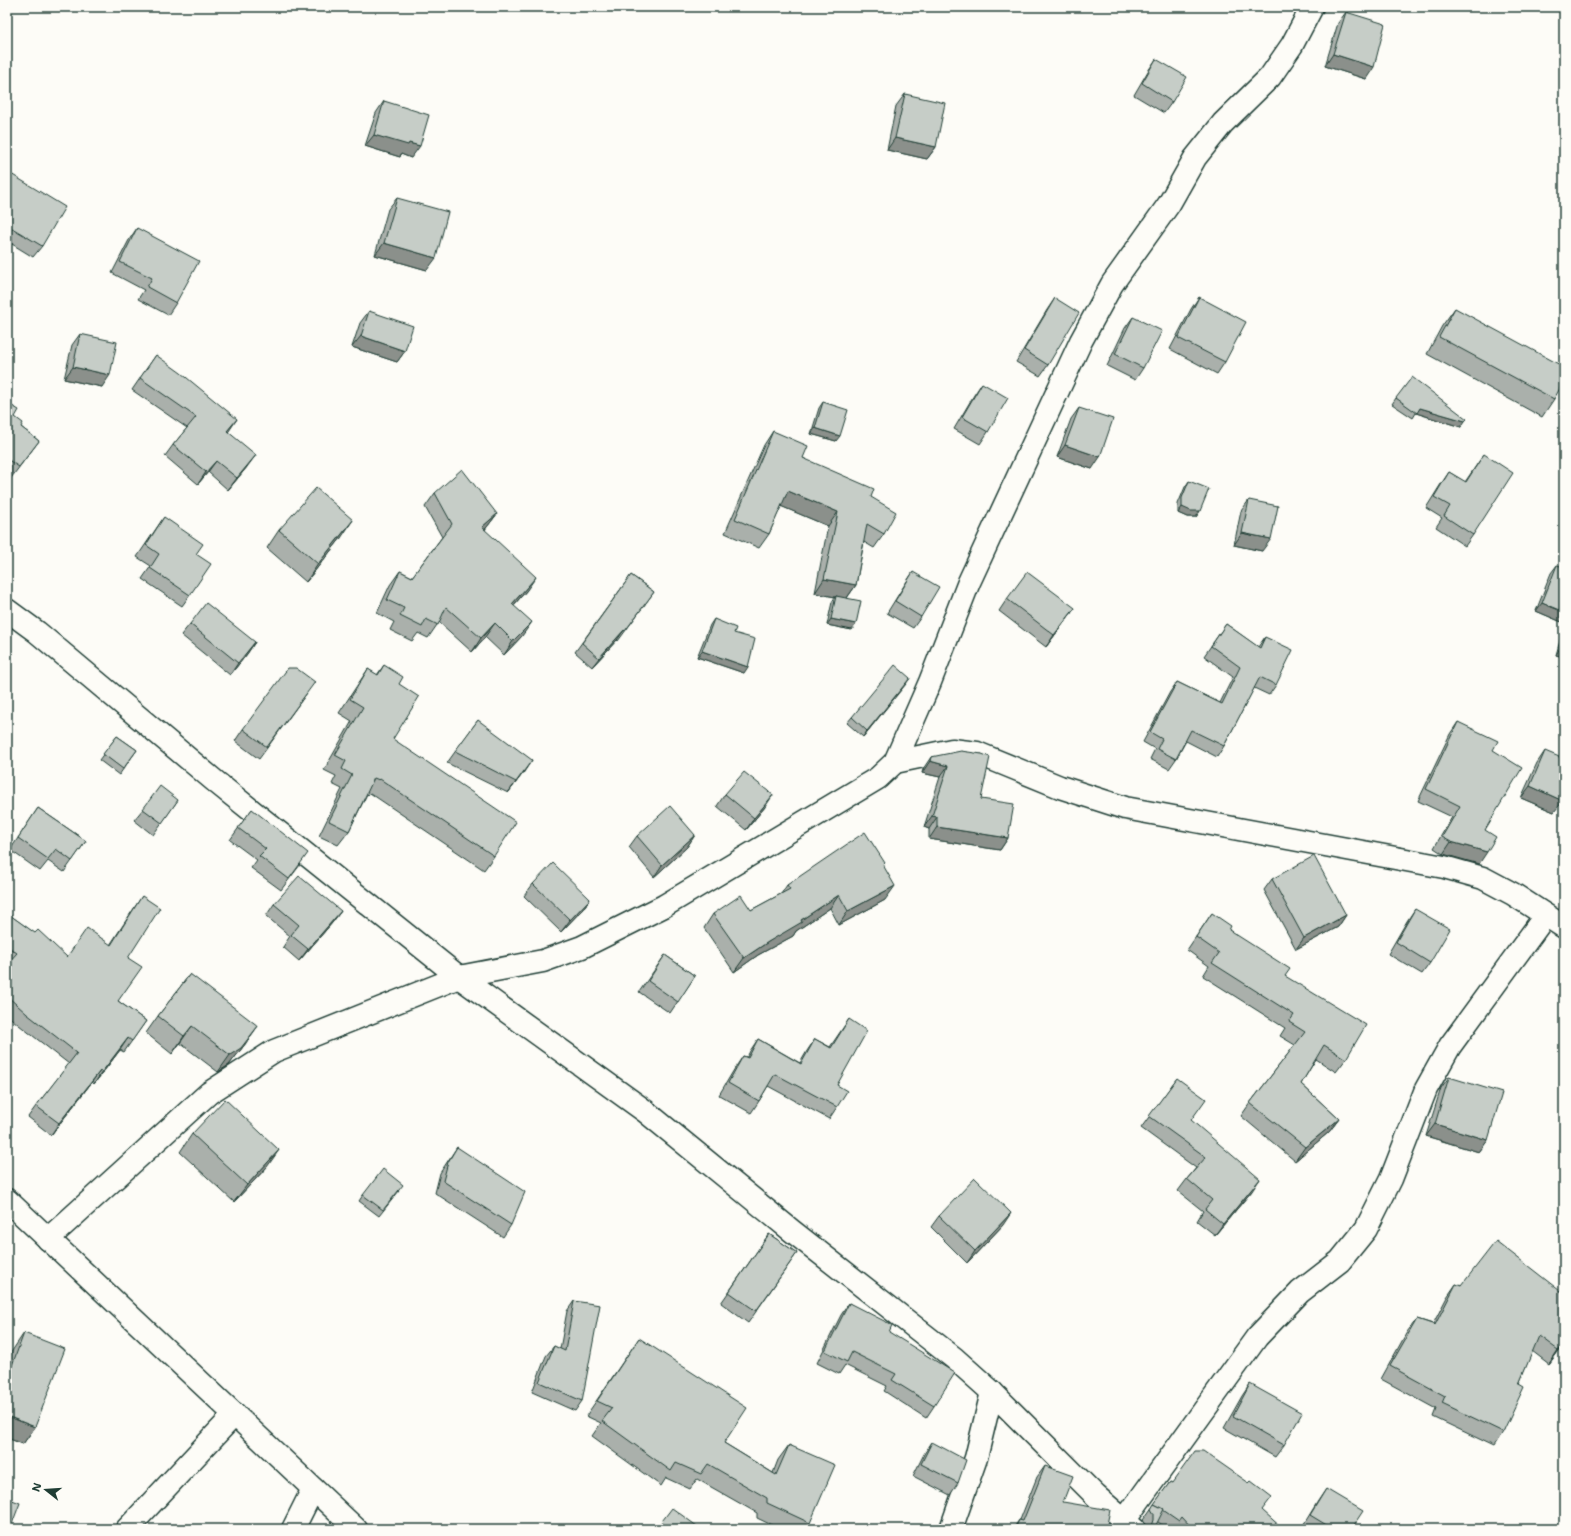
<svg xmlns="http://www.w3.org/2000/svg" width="1571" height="1536" viewBox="0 0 1571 1536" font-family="'Shantell Sans',sans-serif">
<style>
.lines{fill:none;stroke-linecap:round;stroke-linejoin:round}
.minor-casing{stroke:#1f3d34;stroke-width:25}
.major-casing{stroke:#1f3d34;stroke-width:25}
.minor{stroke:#fdfcf7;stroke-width:22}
.major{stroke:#fdfcf7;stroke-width:22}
.wall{fill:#aab0ab;stroke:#1f3d34}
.shaded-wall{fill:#8b908b;stroke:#1f3d34}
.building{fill:#c6cdc7;stroke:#1f3d34}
</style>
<rect width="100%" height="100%" fill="#fdfcf7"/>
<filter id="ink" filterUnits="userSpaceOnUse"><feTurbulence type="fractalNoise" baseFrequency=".025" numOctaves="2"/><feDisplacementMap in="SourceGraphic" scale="8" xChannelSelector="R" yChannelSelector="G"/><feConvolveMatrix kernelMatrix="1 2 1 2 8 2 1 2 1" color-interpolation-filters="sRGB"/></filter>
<g filter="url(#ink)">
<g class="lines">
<!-- minor casing -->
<g class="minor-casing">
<g id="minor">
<polyline points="7,610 37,632 216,782 459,977 274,1051 209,1093 48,1239"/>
<polyline points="895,762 952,750 977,753 1060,787 1125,808 1444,867 1483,878 1513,894 1564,927"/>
<polyline points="459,977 543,961 582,947 664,906 878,778 895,762 930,682 969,582 1081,341 1112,284 1169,204 1195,158 1223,123 1270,77 1292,45 1312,7"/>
<polyline points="459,977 645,1111 792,1231 954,1358 992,1392 1096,1496 1134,1529"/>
<polyline points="1124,1521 1257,1337 1300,1292 1340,1261 1366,1229 1391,1179 1426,1089 1450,1046 1545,916"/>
<polyline points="127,1529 235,1414"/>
<polyline points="293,1529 313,1489"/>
<polyline points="951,1529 976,1458 992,1392"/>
</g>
</g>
<!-- major casing -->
<g class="major-casing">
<polyline id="major" points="7,1200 356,1529"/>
</g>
<!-- minor -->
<use href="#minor" class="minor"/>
<!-- major -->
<use href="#major" class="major"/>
</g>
<!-- wall -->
<g class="wall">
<polygon points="1346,12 1366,79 1325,66 1338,23"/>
<polygon points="1156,59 1172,102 1164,113 1134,95 1148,71"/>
<polygon points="905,94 936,147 927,159 887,150 896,106"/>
<polygon points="384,101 411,158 401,154 400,157 365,146 376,113"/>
<polygon points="11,174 42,246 33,257 7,241 7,179"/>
<polygon points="397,198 427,270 375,255 388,209"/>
<polygon points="137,228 176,303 168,315 138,299 144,290 112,273 129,240"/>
<polygon points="1199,297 1225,362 1217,374 1170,349 1191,309"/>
<polygon points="1055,298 1048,365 1040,376 1016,362 1047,310"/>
<polygon points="1455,308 1554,399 1542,417 1427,354 1442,326"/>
<polygon points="369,311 405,351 397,362 352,347 360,323"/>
<polygon points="1133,317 1143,368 1135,380 1107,366 1125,328"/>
<polygon points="80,334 102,387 64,379 72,345"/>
<polygon points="156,355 228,432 247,467 228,490 208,472 198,484 165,456 173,445 187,428 132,390"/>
<polygon points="982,383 988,432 980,444 954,429 974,395"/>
<polygon points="1396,398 1461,427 1416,413 1413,418 1392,404"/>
<polygon points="823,402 836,441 811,434 819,408"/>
<polygon points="7,403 21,427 39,441 11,478 7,475"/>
<polygon points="1079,408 1092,469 1057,457 1071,419"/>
<polygon points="773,431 803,458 871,497 884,534 874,548 864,542 856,585 847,598 852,630 827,625 832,602 835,597 815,593 828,526 781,506 769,534 759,548 725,533 764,445"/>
<polygon points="1484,454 1473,535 1465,546 1436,527 1442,518 1426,508 1441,484 1449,472 1465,482"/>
<polygon points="1189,481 1200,511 1196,517 1187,517 1178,513 1178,504 1185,487"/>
<polygon points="435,493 497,514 487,527 485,530 527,590 514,605 522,636 504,655 485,637 472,652 439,622 428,638 418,633 412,641 390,630 394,622 377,613 390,585 400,571 412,577 442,537 425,507"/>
<polygon points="1249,500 1262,551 1234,545 1241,511"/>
<polygon points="164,517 190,595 182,606 142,579 151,566 137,557"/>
<polygon points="279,530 341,538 306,582 267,548"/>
<polygon points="1557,565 1564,623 1536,611 1551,573"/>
<polygon points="913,572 921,617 913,628 887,613 905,584"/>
<polygon points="631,575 654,592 618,641 617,640 592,667 575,652"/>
<polygon points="1007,599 1066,620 1046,647 999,611"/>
<polygon points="714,619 734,633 744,673 697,657 710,625"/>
<polygon points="190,624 255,642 247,654 230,675 181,635"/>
<polygon points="1226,624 1258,647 1265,637 1276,685 1269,695 1254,688 1224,746 1217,757 1186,741 1176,759 1169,769 1150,759 1155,749 1143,742 1170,692 1177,682 1220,703 1233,677 1204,656"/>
<polygon points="1564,626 1564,657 1556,655"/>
<polygon points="384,665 399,684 393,739 494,856 484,870 370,793 368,795 367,794 349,831 338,845 319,836 342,789 332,784 336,776 324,770 352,721 339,713 358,684 368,669 377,675"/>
<polygon points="910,678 863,737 847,723 852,717"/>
<polygon points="307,693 259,759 235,741 243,729"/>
<polygon points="478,720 524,772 508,793 447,763"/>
<polygon points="1458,722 1493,750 1485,830 1479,864 1443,854 1434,848 1452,817 1418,801 1450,734"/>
<polygon points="117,736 137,750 119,775 99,760"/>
<polygon points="1545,751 1554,812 1521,798 1537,763"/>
<polygon points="982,754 981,799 1008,838 1000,850 929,839 929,829 924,827 940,777 922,773 923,769 931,757"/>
<polygon points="725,794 765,807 746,830 717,806"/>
<polygon points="178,800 153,835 134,820 143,809"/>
<polygon points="38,808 86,841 64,872 48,861 40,871 10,850"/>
<polygon points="252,809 300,865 281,890 251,868 257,860 230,840"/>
<polygon points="695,835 687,847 654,877 629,847 637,836"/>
<polygon points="884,865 885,900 839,925 830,908 796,931 793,936 758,955 734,972 704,928 713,914 751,910 781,894 787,885"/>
<polygon points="1272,879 1346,915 1338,927 1296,949 1264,890"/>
<polygon points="533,884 590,899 582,910 561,932 524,896"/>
<polygon points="142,896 118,1001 146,1021 124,1052 120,1050 94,1084 92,1082 51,1135 28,1117 36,1106 69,1064 19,1025 7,1015 7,964 8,963 7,963 7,913 67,957 110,945"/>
<polygon points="274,904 341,911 332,923 299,961 283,947 290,936 266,916"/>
<polygon points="1415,909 1430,963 1422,974 1388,954 1407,921"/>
<polygon points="1212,913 1229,930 1285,976 1346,1059 1336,1072 1316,1059 1301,1084 1339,1119 1329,1132 1295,1161 1241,1116 1250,1103 1295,1045 1280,1036 1285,1028 1203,976 1209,966 1187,950"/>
<polygon points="665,955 695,976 670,1013 639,992"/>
<polygon points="190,974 246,1043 229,1065 218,1072 180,1043 172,1054 146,1033 158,1016"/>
<polygon points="1564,1001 1564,1008 1561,1006"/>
<polygon points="849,1019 837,1085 837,1107 829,1119 768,1086 759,1101 751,1113 719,1095 735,1068 743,1056 747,1057 750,1051 758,1039 800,1063 807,1051 815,1039 830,1047"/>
<polygon points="1449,1077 1488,1140 1479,1152 1426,1136 1441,1088"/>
<polygon points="1177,1078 1191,1121 1252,1191 1215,1235 1197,1221 1203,1211 1178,1191 1187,1179 1196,1168 1141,1128"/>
<polygon points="192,1134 267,1167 234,1202 180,1152"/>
<polygon points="457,1147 511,1225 503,1237 435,1193 440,1173"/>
<polygon points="399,1191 379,1216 359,1201 363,1195"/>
<polygon points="1564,1198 1564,1206 1561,1205"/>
<polygon points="939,1216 1003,1225 967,1263 931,1227"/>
<polygon points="769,1234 797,1253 748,1323 721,1303"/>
<polygon points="1456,1284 1461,1286 1564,1294 1564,1350 1561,1348 1549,1364 1532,1351 1519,1384 1503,1432 1494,1446 1433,1417 1436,1409 1381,1379 1407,1332 1417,1319 1433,1324 1447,1297"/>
<polygon points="574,1301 582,1401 575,1411 532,1392 546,1356 554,1346 560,1349 567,1311"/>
<polygon points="849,1303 889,1332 934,1406 926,1418 884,1391 887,1386 845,1365 839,1374 817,1363 841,1315"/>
<polygon points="24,1333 35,1427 23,1444 7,1438 7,1364 12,1351"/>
<polygon points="639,1338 724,1443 773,1473 778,1460 789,1445 810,1523 805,1529 780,1529 757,1518 757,1513 697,1479 690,1489 666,1478 661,1486 592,1436 601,1423 586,1416"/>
<polygon points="1250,1384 1284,1445 1275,1457 1224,1428 1242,1396"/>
<polygon points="932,1442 958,1483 950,1495 913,1476 924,1454"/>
<polygon points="1045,1466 1063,1502 1106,1529 1013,1529 1019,1520 1020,1520 1037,1477"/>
<polygon points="1170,1482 1172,1483 1262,1511 1283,1529 1176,1529 1175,1527 1173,1529 1168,1529 1158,1522 1146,1529 1146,1525 1143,1520"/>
<polygon points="1326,1489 1351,1529 1306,1529 1302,1527 1318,1501"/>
</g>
<!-- shaded-wall -->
<g class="shaded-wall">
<polygon points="1333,54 1374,67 1366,79 1325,66"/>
<polygon points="374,135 409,143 420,146 411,158 401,154 400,157 365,146"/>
<polygon points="895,138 936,147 927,159 887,150"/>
<polygon points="384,243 436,258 427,270 375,255"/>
<polygon points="361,336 405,351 397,362 352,347"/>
<polygon points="73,367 110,375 102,387 64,379"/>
<polygon points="1420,408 1465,421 1461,427 1416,413"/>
<polygon points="237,419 229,431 219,443 227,431"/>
<polygon points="815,428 840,436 836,441 811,434"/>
<polygon points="1065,445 1100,457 1092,469 1057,457"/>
<polygon points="256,455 247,467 228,490 237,478"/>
<polygon points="216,461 208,472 198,484 206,472"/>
<polygon points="788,491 838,512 828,526 778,505"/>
<polygon points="1182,507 1200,511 1196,517 1187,517 1178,513"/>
<polygon points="497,514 487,527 472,541 482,527"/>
<polygon points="353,520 341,538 306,582 318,564"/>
<polygon points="1242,533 1271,539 1262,551 1234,545"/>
<polygon points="536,577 527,590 503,617 512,604"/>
<polygon points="824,579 856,585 846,599 836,596 835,597 815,593"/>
<polygon points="1542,603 1564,612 1564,623 1536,611"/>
<polygon points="1075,608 1066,620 1046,647 1054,635"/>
<polygon points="831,619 856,624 852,630 827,625"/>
<polygon points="532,622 522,636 504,655 513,641"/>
<polygon points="495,623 485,637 472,652 481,638"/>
<polygon points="624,630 617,640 592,667 599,658"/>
<polygon points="255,642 247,654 230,675 238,663"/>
<polygon points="1561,646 1564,647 1564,657 1556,655"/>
<polygon points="702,651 748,667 744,673 697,657"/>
<polygon points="910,678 906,684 863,737 867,731"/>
<polygon points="532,760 524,772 508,793"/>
<polygon points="930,761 948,766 940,777 922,773"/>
<polygon points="1530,786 1563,801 1554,812 1521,798"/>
<polygon points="773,795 765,807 746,830 754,818"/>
<polygon points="932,816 937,817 929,829 924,827"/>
<polygon points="937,827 1008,838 1000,850 929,839"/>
<polygon points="695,835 687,847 654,877 662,865"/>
<polygon points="1451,842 1487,852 1479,864 1443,854"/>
<polygon points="895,886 885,900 839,925 848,911"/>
<polygon points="839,895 830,908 796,931 793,936 758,955 734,972 744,958 801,920"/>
<polygon points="590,899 582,910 561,932 570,920"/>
<polygon points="341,911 332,923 299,961 308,949"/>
<polygon points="1346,915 1338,927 1296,949 1304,938"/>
<polygon points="192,1026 180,1043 172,1054 184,1036"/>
<polygon points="258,1026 246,1043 229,1065 218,1072 230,1055"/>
<polygon points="128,1038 120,1050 94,1084 102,1072"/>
<polygon points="100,1071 92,1082 51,1135 59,1123"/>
<polygon points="1339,1119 1329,1132 1295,1161 1305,1147"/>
<polygon points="1435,1124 1488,1140 1479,1152 1426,1136"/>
<polygon points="279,1150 267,1167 234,1202 247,1185"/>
<polygon points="1260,1179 1252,1191 1215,1235 1223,1224"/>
<polygon points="1011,1213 1003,1225 967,1263 975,1251"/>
<polygon points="1564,1343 1549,1364 1558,1350"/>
<polygon points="7,1416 35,1427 23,1444 7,1438"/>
</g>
<!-- building -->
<g class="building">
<polygon points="1346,12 1385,24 1374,67 1333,54"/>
<polygon points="1156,59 1187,77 1172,102 1142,83"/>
<polygon points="905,94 945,103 936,147 895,138"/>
<polygon points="384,101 429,115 420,146 409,143 408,145 374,135"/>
<polygon points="11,174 65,207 42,246 7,225 7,180"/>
<polygon points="397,198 448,212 436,258 384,243"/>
<polygon points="137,228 199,261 176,303 147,287 152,278 120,262"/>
<polygon points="1199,297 1246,322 1225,362 1178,338"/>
<polygon points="1055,298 1079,313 1048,365 1024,350"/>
<polygon points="1455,308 1564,367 1564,381 1554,399 1439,337"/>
<polygon points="369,311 413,326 405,351 361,336"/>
<polygon points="1133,317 1162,331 1143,368 1115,354"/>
<polygon points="80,334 117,342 110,375 73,367"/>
<polygon points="156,355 181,373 237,419 227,431 256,455 237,478 216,461 206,472 173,445 196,417 140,378"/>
<polygon points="1412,377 1467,419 1465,421 1420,408 1417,413 1396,398"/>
<polygon points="982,383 1008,398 988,432 962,417"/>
<polygon points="823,402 848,410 840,436 815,428"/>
<polygon points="7,403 19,410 15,417 23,423 21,427 39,441 19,467 7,459"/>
<polygon points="1079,408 1113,419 1100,457 1065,445"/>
<polygon points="773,431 808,446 803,458 874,489 871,497 896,512 884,534 867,524 856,585 824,579 838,512 788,491 769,534 735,519"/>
<polygon points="1484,454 1513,473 1473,535 1444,516 1450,506 1434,497 1449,472 1466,482"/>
<polygon points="462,469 497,514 482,527 536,577 512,604 532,622 513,641 495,623 481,638 446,607 438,625 426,619 422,627 400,616 404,608 387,600 400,571 412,577 452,524 435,493"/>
<polygon points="1189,481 1209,489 1200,511 1191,511 1182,507 1182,498"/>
<polygon points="316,488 353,520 318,564 279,530"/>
<polygon points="1249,500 1278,506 1271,539 1242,533"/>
<polygon points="164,517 203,544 196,554 211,564 190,595 150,568 159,554 146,545"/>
<polygon points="1557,565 1564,567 1564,612 1542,603"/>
<polygon points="913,572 939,587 921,617 895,601"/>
<polygon points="1027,572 1075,608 1054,635 1007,599"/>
<polygon points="631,575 654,592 625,631 624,630 599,658 582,643"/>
<polygon points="836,596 861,601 856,624 831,619"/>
<polygon points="206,603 255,642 238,663 190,624"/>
<polygon points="714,619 736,628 734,633 755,639 748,667 702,651"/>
<polygon points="1226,624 1260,648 1265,637 1293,650 1276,685 1260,677 1224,746 1191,730 1176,759 1157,749 1162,739 1150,732 1177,682 1222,704 1240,667 1211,646"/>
<polygon points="1564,638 1564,647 1561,646"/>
<polygon points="384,665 403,677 399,684 419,697 393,739 516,822 494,856 380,779 379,780 374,778 349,831 329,821 352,775 342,769 346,761 335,755 363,707 350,699 368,669 378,675"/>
<polygon points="895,665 910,678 867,731 852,717"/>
<polygon points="288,668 296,668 315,682 267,747 243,729"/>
<polygon points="478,720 532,760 516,782 455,751"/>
<polygon points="1458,722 1498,741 1493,750 1522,768 1485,830 1496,837 1487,852 1451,842 1442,837 1460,806 1426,789"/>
<polygon points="117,736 137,750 123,769 103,754"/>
<polygon points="961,751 982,754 990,757 981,799 1014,804 1008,838 937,827 937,817 932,816 948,766 930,761 931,757"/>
<polygon points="1545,751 1564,759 1564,797 1563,801 1530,786"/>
<polygon points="744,772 773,795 754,818 725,794"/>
<polygon points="160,786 178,800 162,823 143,809"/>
<polygon points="670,806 695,835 662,865 637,836"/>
<polygon points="38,808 86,841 72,861 56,849 48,859 18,838"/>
<polygon points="252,809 308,853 289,879 259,856 266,849 238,828"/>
<polygon points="865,832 885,863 883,865 895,886 848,911 839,895 801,920 802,922 768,942 744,958 713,914 741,895 751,910 790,889 787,885"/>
<polygon points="1314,856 1346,915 1304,938 1272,879"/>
<polygon points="553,863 590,899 570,920 533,884"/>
<polygon points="299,876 341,911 308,949 291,935 299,925 274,904"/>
<polygon points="142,896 160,908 128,958 142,967 118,1001 146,1021 132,1041 128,1038 102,1072 100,1071 59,1123 36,1106 77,1053 27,1014 7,996 7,964 17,953 7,946 7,913 35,933 38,930 67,957 87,928 111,945"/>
<polygon points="1415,909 1450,929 1430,963 1396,942"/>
<polygon points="1212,913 1231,926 1229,930 1290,969 1285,976 1366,1025 1346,1059 1324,1045 1301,1084 1339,1119 1305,1147 1250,1103 1305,1032 1289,1022 1294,1015 1212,963 1219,953 1196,937"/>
<polygon points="665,955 695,976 678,1002 648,981"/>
<polygon points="190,974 258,1026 241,1048 230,1055 192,1026 184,1036 158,1016"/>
<polygon points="849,1019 867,1031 837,1085 847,1091 837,1107 775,1074 759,1101 728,1083 743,1056 748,1058 758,1039 801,1064 815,1039 831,1048"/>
<polygon points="1449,1077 1502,1093 1488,1140 1435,1124"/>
<polygon points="1177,1078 1206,1099 1191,1120 1260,1179 1223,1224 1205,1209 1212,1200 1187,1179 1206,1157 1149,1116"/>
<polygon points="225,1099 279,1150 247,1185 192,1134"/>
<polygon points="457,1147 525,1192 511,1225 443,1181 448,1162"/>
<polygon points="383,1169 403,1185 383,1210 363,1195"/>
<polygon points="975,1178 1011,1213 975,1251 939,1216"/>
<polygon points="769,1234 797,1253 756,1311 729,1292"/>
<polygon points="1496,1241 1564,1294 1564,1343 1558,1350 1539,1336 1519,1384 1524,1387 1503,1432 1442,1403 1445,1396 1390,1366 1417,1319 1435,1325 1456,1284 1461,1286"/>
<polygon points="574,1301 600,1305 582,1401 539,1382 554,1346 565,1351"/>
<polygon points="849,1303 892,1325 889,1332 955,1373 934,1406 892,1380 896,1374 852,1352 847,1362 825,1351"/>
<polygon points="24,1333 65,1349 35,1427 7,1416 7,1379"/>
<polygon points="639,1338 747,1408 724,1443 776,1475 789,1445 835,1465 810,1523 767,1503 767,1498 708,1464 701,1474 676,1463 671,1471 602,1421 612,1408 597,1401"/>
<polygon points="1250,1384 1302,1413 1284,1445 1233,1416"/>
<polygon points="932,1442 966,1460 958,1483 921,1464"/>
<polygon points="1195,1451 1203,1451 1249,1483 1251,1481 1272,1497 1262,1510 1283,1529 1193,1529 1182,1517 1179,1521 1163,1510 1164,1509 1154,1504 1170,1482 1172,1483"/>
<polygon points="1045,1466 1073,1476 1063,1502 1110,1510 1106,1529 1015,1529 1019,1520 1023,1521"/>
<polygon points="1326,1489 1363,1511 1351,1529 1333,1529 1310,1515"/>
<polygon points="7,1498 20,1503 10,1529 7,1529"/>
<polygon points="1154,1504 1164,1509 1154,1529 1146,1529 1152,1526 1154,1520 1154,1514 1151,1509"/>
<polygon points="672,1508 701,1529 656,1529"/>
</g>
</g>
<!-- margin -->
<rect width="1571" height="1536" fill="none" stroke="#fdfcf7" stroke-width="24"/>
<rect x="12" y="12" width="1547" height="1512" fill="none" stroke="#1f3d34" stroke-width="1.5" filter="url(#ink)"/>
<!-- north arrow -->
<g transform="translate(46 1490) rotate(287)" stroke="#fdfcf7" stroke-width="3" paint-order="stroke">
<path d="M0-3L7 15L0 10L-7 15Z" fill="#1f3d34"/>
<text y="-6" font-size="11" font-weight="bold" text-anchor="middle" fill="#1f3d34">N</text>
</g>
</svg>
